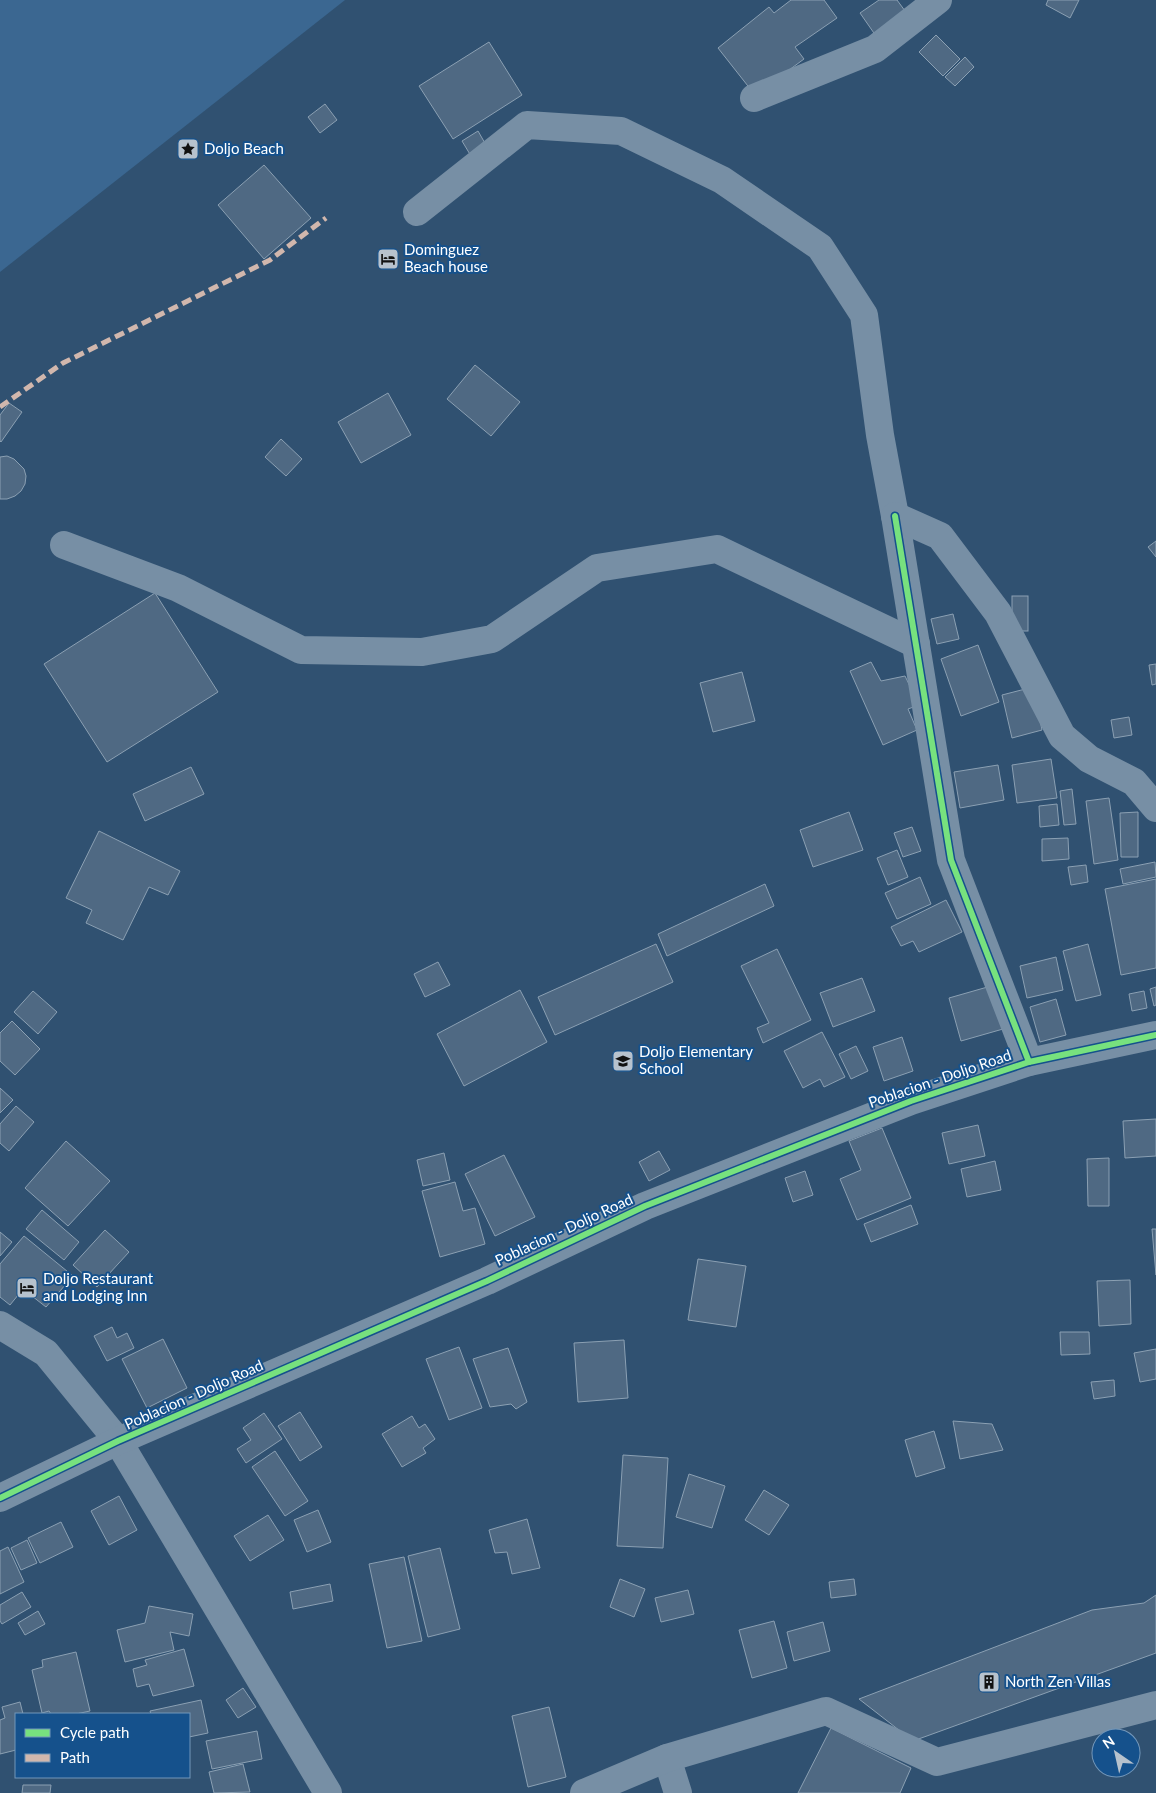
<svg xmlns="http://www.w3.org/2000/svg" width="1156" height="1793" viewBox="0 0 1156 1793" font-family="Lato,sans-serif">
<style>
.water{fill:#3b6791}
.building{fill:#4f6983;stroke:#8ba0b3}
.lines{fill:none;stroke-linecap:round;stroke-linejoin:round}
.minor{stroke:#778fa5;stroke-width:28}
.quiet{stroke:#d1b7ad;stroke-width:5;stroke-dasharray:10 5;stroke-linecap:butt}
.cycleway-casing{stroke:#15518c;stroke-width:9}
.cycleway{stroke:#77e17e;stroke-width:6}
.labels{text-anchor:middle;stroke-width:4;stroke-linejoin:round;paint-order:stroke}
.poi-label{font-size:15px;fill:#fff;stroke:#15518c;text-anchor:start}
.street-label{font-size:15px;fill:#fff;stroke:#15518c}
</style>
<rect width="100%" height="100%" fill="#305171"/>
<!-- water -->
<polygon class="water" points="0,0 345,0 0,272"/>
<!-- building -->
<g class="building">
<polygon points="791,0 824,0 837,18 795,47 804,59 755,95 718,48 769,7 774,13"/>
<polygon points="879,0 897,0 908,15 876,36 860,13"/>
<polygon points="1048,0 1079,0 1070,18 1046,5"/>
<polygon points="936,35 960,59 943,76 919,52"/>
<polygon points="489,42 522,95 453,139 419,86"/>
<polygon points="965,57 974,67 955,86 945,77"/>
<polygon points="325,104 337,120 320,133 308,117"/>
<polygon points="478,131 490,152 474,161 462,141"/>
<polygon points="264,165 311,218 264,259 218,205"/>
<polygon points="475,365 520,402 491,436 447,399"/>
<polygon points="388,393 411,435 361,463 338,422"/>
<polygon points="9,403 22,412 1,442 0,441 0,415"/>
<polygon points="281,439 302,459 286,476 265,457"/>
<polygon points="7,456 14,459 24,469 26,476 25,484 21,491 15,496 7,499 0,499 0,457"/>
<polygon points="1156,541 1156,557 1148,547"/>
<polygon points="155,593 218,692 107,762 44,664"/>
<rect x="1012" y="596" width="16" height="35"/>
<polygon points="953,614 959,639 937,644 931,619"/>
<polygon points="978,645 999,702 961,716 941,659"/>
<polygon points="871,662 881,681 905,676 919,705 908,709 917,730 883,745 850,671"/>
<polygon points="1156,664 1156,684 1152,685 1149,665"/>
<polygon points="742,672 755,721 713,732 700,683"/>
<polygon points="1033,687 1042,730 1012,738 1002,695"/>
<polygon points="1129,717 1132,735 1114,738 1111,720"/>
<polygon points="1051,759 1057,798 1017,803 1012,765"/>
<polygon points="998,765 1004,800 960,808 954,772"/>
<polygon points="191,767 204,794 145,821 133,794"/>
<polygon points="1072,789 1076,824 1064,825 1060,791"/>
<polygon points="1109,798 1118,860 1094,864 1086,801"/>
<polygon points="1057,804 1059,825 1040,827 1039,806"/>
<polygon points="849,812 863,850 813,867 800,830"/>
<polygon points="1138,812 1138,857 1121,857 1120,813"/>
<polygon points="912,827 921,851 903,857 894,833"/>
<polygon points="99,831 180,871 168,895 149,887 123,940 86,923 92,910 66,898"/>
<polygon points="1068,838 1069,859 1042,861 1042,839"/>
<polygon points="897,850 908,877 888,885 877,858"/>
<polygon points="1155,862 1156,877 1123,884 1120,869"/>
<polygon points="1086,865 1088,882 1071,885 1068,867"/>
<polygon points="920,877 931,904 897,919 885,893"/>
<polygon points="1156,879 1156,968 1121,975 1105,889"/>
<polygon points="765,884 774,906 667,956 658,934"/>
<polygon points="946,900 962,932 919,952 913,941 901,946 891,927"/>
<polygon points="656,944 673,982 555,1035 538,997"/>
<polygon points="1088,944 1101,995 1076,1001 1063,951"/>
<polygon points="777,949 811,1020 763,1043 757,1028 769,1023 741,966"/>
<polygon points="1056,957 1063,990 1027,998 1020,966"/>
<polygon points="438,962 450,985 425,997 414,974"/>
<polygon points="862,978 875,1011 833,1027 820,993"/>
<polygon points="991,986 1003,1029 961,1041 949,998"/>
<polygon points="1156,987 1156,1005 1154,1006 1150,989"/>
<polygon points="520,990 547,1042 464,1086 437,1034"/>
<polygon points="33,991 57,1012 38,1034 14,1012"/>
<polygon points="1144,991 1147,1008 1132,1011 1129,994"/>
<polygon points="1056,999 1066,1035 1040,1042 1030,1007"/>
<polygon points="12,1021 40,1049 15,1075 0,1061 0,1033"/>
<polygon points="822,1032 845,1077 824,1087 820,1079 803,1088 784,1051"/>
<polygon points="902,1037 913,1071 884,1081 873,1047"/>
<polygon points="856,1046 868,1071 851,1079 839,1054"/>
<polygon points="0,1088 13,1100 0,1113"/>
<polygon points="16,1106 34,1122 9,1151 0,1143 0,1124"/>
<polygon points="1156,1119 1156,1156 1125,1158 1123,1121"/>
<polygon points="978,1125 985,1156 949,1164 942,1133"/>
<polygon points="882,1128 911,1198 857,1220 840,1179 861,1170 849,1141"/>
<polygon points="66,1141 110,1181 68,1226 25,1188"/>
<polygon points="659,1151 670,1170 649,1181 639,1162"/>
<polygon points="444,1153 450,1180 423,1186 417,1160"/>
<polygon points="504,1155 535,1217 495,1236 465,1174"/>
<polygon points="1109,1158 1109,1206 1088,1206 1087,1159"/>
<polygon points="995,1161 1001,1190 967,1197 961,1169"/>
<polygon points="805,1171 813,1195 793,1202 785,1178"/>
<polygon points="455,1182 463,1211 475,1208 485,1244 440,1257 422,1191"/>
<polygon points="911,1205 918,1224 871,1242 864,1224"/>
<polygon points="42,1210 79,1242 64,1260 26,1229"/>
<polygon points="1152,1229 1156,1229 1156,1275"/>
<polygon points="105,1230 129,1252 97,1287 73,1265"/>
<polygon points="0,1232 12,1242 0,1256"/>
<polygon points="24,1236 73,1276 46,1307 23,1289 10,1305 0,1297 0,1264"/>
<polygon points="698,1259 746,1266 736,1327 688,1320"/>
<polygon points="1130,1280 1131,1324 1099,1326 1097,1281"/>
<polygon points="112,1327 117,1338 127,1333 134,1348 107,1361 94,1336"/>
<polygon points="1060,1332 1089,1332 1090,1354 1061,1355"/>
<polygon points="163,1339 187,1388 147,1408 122,1359"/>
<polygon points="624,1340 628,1398 578,1402 574,1343"/>
<polygon points="459,1347 482,1408 449,1420 426,1359"/>
<polygon points="508,1348 527,1402 516,1409 511,1404 490,1407 473,1359"/>
<polygon points="1156,1349 1156,1379 1140,1382 1134,1353"/>
<polygon points="1114,1380 1115,1396 1094,1399 1091,1382"/>
<polygon points="300,1412 322,1447 300,1461 278,1426"/>
<polygon points="264,1413 282,1439 246,1463 237,1449 251,1440 243,1428"/>
<polygon points="412,1416 419,1428 425,1424 435,1439 423,1448 426,1453 402,1467 382,1434"/>
<polygon points="953,1421 992,1424 1003,1450 960,1459"/>
<polygon points="934,1431 945,1468 916,1477 905,1440"/>
<polygon points="275,1451 308,1501 285,1516 252,1467"/>
<polygon points="623,1455 668,1458 663,1548 617,1546"/>
<polygon points="689,1474 725,1486 712,1528 676,1517"/>
<polygon points="764,1490 789,1505 769,1535 745,1520"/>
<polygon points="119,1496 137,1530 109,1545 91,1511"/>
<polygon points="318,1510 331,1542 307,1552 294,1520"/>
<polygon points="268,1515 284,1540 250,1561 234,1536"/>
<polygon points="527,1519 540,1568 512,1574 507,1552 495,1553 489,1530"/>
<polygon points="61,1522 73,1547 40,1563 28,1538"/>
<polygon points="27,1540 37,1563 21,1570 11,1548"/>
<polygon points="8,1547 24,1582 0,1594 0,1551"/>
<polygon points="440,1548 460,1629 428,1637 408,1556"/>
<polygon points="404,1557 422,1641 387,1648 369,1564"/>
<polygon points="620,1579 645,1589 634,1617 610,1607"/>
<polygon points="854,1579 856,1595 831,1598 829,1582"/>
<polygon points="330,1584 333,1601 293,1609 290,1592"/>
<polygon points="688,1590 694,1614 661,1622 655,1598"/>
<polygon points="22,1592 31,1607 2,1624 0,1621 0,1605"/>
<polygon points="1156,1595 1156,1653 913,1741 859,1699 1092,1610 1144,1603"/>
<polygon points="149,1606 193,1614 189,1636 170,1632 174,1650 125,1662 117,1630 145,1623"/>
<polygon points="38,1611 45,1624 25,1635 18,1623"/>
<polygon points="774,1621 787,1668 752,1678 739,1630"/>
<polygon points="823,1622 830,1651 794,1661 787,1632"/>
<polygon points="184,1649 194,1686 153,1696 149,1684 137,1687 133,1669 147,1665 145,1660"/>
<polygon points="76,1652 90,1711 76,1714 51,1714 49,1711 42,1713 32,1670 43,1667 42,1660"/>
<polygon points="243,1688 256,1707 238,1718 226,1700"/>
<polygon points="201,1700 208,1733 189,1737 189,1714 151,1714 150,1711"/>
<polygon points="20,1702 23,1714 16,1714 16,1750 0,1754 0,1720 5,1718 2,1707"/>
<polygon points="549,1707 566,1777 528,1787 512,1716"/>
<polygon points="831,1728 911,1768 900,1793 798,1793"/>
<polygon points="257,1731 262,1759 212,1769 206,1741"/>
<polygon points="243,1764 250,1792 214,1793 209,1772"/>
<polygon points="23,1785 51,1785 50,1793 22,1793"/>
</g>
<g class="lines">
<!-- minor -->
<g class="minor">
<polyline points="754,98 875,49 938,0"/>
<polyline points="417,212 527,125 621,131 722,180 820,247 864,315 880,435 895,516 951,860 1029,1062"/>
<polyline points="895,516 940,536 998,613 1062,736 1089,759 1134,782 1156,808"/>
<polyline points="64,545 178,588 301,650 422,652 492,639 597,568 717,549 916,644"/>
<polyline points="0,1325 46,1353 118,1441 328,1793"/>
<polyline points="0,1498 118,1441 487,1281 645,1206 911,1101 1029,1062 1156,1035"/>
<polyline points="667,1758 678,1793"/>
<polyline points="584,1793 667,1758 826,1711 937,1762 1156,1705"/>
</g>
<!-- quiet -->
<polyline class="quiet" points="0,407 63,363 270,260 326,218"/>
<!-- cycleway casing -->
<g class="cycleway-casing">
<g id="cycleway">
<polyline points="895,516 951,860 1029,1062"/>
<polyline points="0,1498 118,1441 487,1281 645,1206 911,1101 1029,1062 1156,1035"/>
</g>
</g>
<!-- cycleway -->
<use href="#cycleway" class="cycleway"/>
</g>
<!-- icons -->
<defs>
<g id="sight-square" transform="scale(1.125)"><rect x="-9" y="-9" width="18" height="18" rx="4" fill="#b7c2cd" stroke="#15518c"/><path d="M0-6L1.8-2.2L6-1.7L2.9 1.2L3.7 5.4L0 3.3L-3.7 5.4L-2.9 1.2L-6-1.7L-1.8-2.2Z" fill="#111"/></g>
<g id="hotel-square" transform="scale(1.125)"><rect x="-9" y="-9" width="18" height="18" rx="4" fill="#b7c2cd" stroke="#15518c"/><path d="M-6-4.5h1.5V1H6V5H4.5V3h-9V5H-6ZM-4 0a1.8 1.8 0 1 1 3.6 0ZM.5 0V-2.5h3Q6-2.5 6 0Z" fill="#111"/></g>
<g id="school-square" transform="scale(1.125)"><rect x="-9" y="-9" width="18" height="18" rx="4" fill="#b7c2cd" stroke="#15518c"/><path d="M0-5L7-2L0 1L-7-2ZM-4 1L0 2.5L4 1V4Q0 6-4 4Z" fill="#111"/></g>
<g id="building-square" transform="scale(1.125)"><rect x="-9" y="-9" width="18" height="18" rx="4" fill="#b7c2cd" stroke="#15518c"/><path d="M-4-6H4V6H1V3H-1V6H-4ZM-2.5-4.3h1.7v1.8h-1.7ZM.8-4.3h1.7v1.8H.8ZM-2.5-1h1.7V.8h-1.7ZM.8-1h1.7V.8H.8Z" fill="#111"/></g>
</defs>
<g fill-rule="evenodd">
<use href="#sight-square" x="188" y="149"/>
<use href="#hotel-square" x="388" y="259"/>
<use href="#school-square" x="623" y="1061"/>
<use href="#hotel-square" x="27" y="1288"/>
<use href="#building-square" x="989" y="1682"/>
</g>
<g class="labels">
<!-- poi labels -->
<g class="poi-label">
<text x="204" y="154">Doljo Beach</text>
<text x="404" y="255">Dominguez<tspan x="404" dy="17">Beach house</tspan></text>
<text x="639" y="1057">Doljo Elementary<tspan x="639" dy="17">School</tspan></text>
<text x="43" y="1284">Doljo Restaurant<tspan x="43" dy="17">and Lodging Inn</tspan></text>
<text x="1005" y="1687">North Zen Villas</text>
</g>
<!-- street labels -->
<g class="street-label">
<text transform="translate(940 1079) rotate(-19)" y="5">Poblacion - Doljo Road</text>
<text transform="translate(564 1230) rotate(-25)" y="5">Poblacion - Doljo Road</text>
<text transform="translate(194 1395) rotate(-24)" y="5">Poblacion - Doljo Road</text>
</g>
</g>
<!-- legend -->
<rect x="15" y="1713" width="175" height="65" fill="#15518c" stroke="#7397ba"/>
<rect x="25" y="1729" width="25" height="8" fill="#77e17e" stroke="#7397ba"/>
<text x="60" y="1738" font-size="15" fill="#ffffff">Cycle path</text>
<rect x="25" y="1754" width="25" height="8" fill="#d1b7ad" stroke="#7397ba"/>
<text x="60" y="1763" font-size="15" fill="#ffffff">Path</text>
<!-- north arrow -->
<g transform="translate(1116 1753) rotate(326)"><circle r="24" fill="#15518c" stroke="#7397ba"/>
<path d="M0-4L9 19L0 12L-9 19Z" fill="#b7c2cd"/>
<text y="-8" font-size="14" font-weight="bold" text-anchor="middle" fill="#ffffff">N</text>
</g>
</svg>
